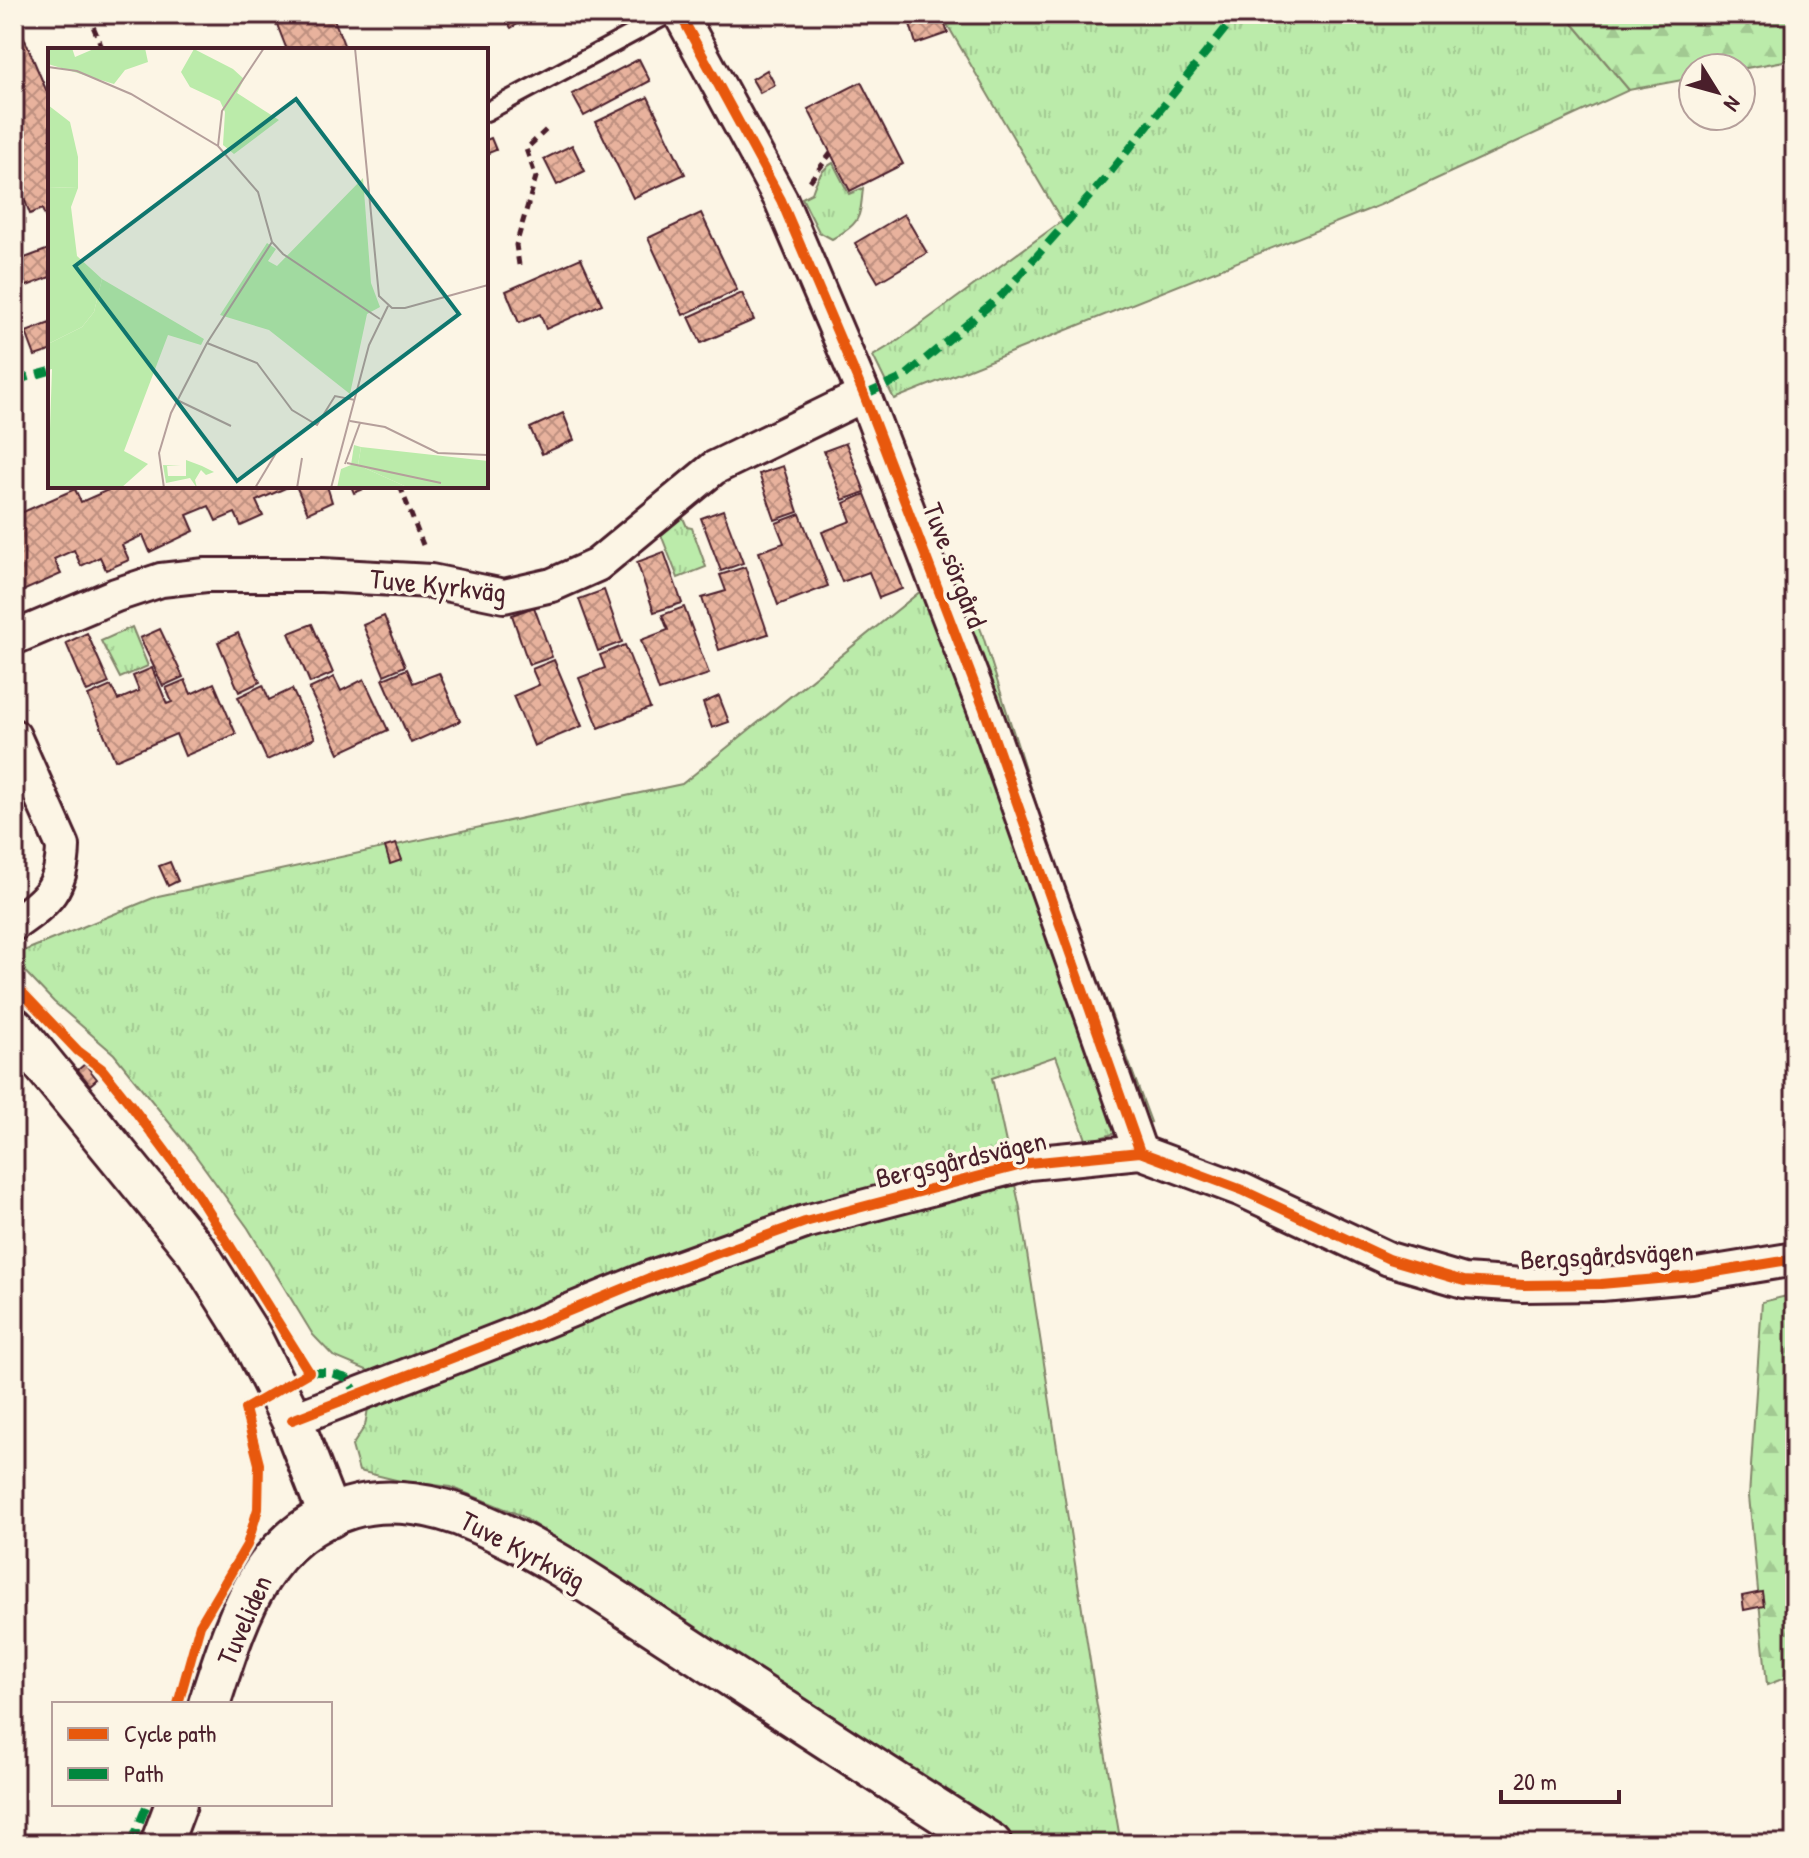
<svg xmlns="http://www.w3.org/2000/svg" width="1809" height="1858" viewBox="0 0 1809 1858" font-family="'Patrick Hand',sans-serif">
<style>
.grass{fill:url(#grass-tufts);stroke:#82856a;stroke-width:2}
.forest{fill:url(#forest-firs);stroke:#82856a;stroke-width:2}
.building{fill:url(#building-cross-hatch);stroke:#4a1f2b;stroke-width:2}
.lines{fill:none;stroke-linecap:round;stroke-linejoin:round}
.service-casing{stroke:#4a1f2b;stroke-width:22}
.minor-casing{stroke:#4a1f2b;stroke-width:38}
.tertiary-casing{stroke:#4a1f2b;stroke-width:46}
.path{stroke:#4a1f2b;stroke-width:5;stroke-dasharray:8 6;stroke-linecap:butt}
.service{stroke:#fcf5e5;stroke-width:16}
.minor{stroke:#fcf5e5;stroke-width:32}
.tertiary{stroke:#fcf5e5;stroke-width:40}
.quiet{stroke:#00873e;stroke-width:8;stroke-dasharray:16 8;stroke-linecap:butt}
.cycleway-casing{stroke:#fcf5e5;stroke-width:15}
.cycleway{stroke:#e8590c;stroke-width:10}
.labels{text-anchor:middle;stroke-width:7;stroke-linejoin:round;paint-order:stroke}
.street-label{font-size:28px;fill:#4a1f2b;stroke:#fcf5e5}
.inset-road{fill:none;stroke:#b59f9b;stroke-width:2}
.view{fill:#0f766e;fill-opacity:0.15;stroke:#0f766e;stroke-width:4}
.inset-edge{fill:none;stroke:#4a1f2b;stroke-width:4}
</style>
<defs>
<pattern id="grass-tufts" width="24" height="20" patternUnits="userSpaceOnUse" patternTransform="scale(2)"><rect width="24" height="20" fill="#bbebaa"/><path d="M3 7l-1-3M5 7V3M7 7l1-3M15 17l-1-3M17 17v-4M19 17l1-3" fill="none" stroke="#a2c992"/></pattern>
<pattern id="forest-firs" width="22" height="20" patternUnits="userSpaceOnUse" patternTransform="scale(2)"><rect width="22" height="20" fill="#bbebaa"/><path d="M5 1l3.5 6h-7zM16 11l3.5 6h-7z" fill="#a2c992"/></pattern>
<pattern id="building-cross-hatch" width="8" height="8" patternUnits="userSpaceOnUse" patternTransform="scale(2)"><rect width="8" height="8" fill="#e8b29d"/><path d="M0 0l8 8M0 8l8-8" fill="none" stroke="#be9080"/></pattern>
</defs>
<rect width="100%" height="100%" fill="#fcf5e5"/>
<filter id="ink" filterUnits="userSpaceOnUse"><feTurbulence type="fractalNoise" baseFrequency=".0125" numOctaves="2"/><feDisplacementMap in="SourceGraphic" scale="16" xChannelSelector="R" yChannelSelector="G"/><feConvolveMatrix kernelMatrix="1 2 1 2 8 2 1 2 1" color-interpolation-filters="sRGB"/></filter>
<g filter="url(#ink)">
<!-- grass -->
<g class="grass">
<polygon points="941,14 1565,14 1629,90 1380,205 894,399 873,356 899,340 1062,221"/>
<path d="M 833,163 L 849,194 L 863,188 C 860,219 860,224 832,239 L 819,232 L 802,198 L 812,193 C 816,181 821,169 833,163 Z"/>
<polygon points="681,513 687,527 692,528 706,567 678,578 660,532"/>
<polygon points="960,576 982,633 1052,854 1151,1122 1087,1142 1056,1056 992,1078 1020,1208 1096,1700 1121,1844 1024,1844 963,1809 726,1655 520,1515 451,1487 400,1481 359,1471 352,1446 365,1426 374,1373 333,1356 313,1335 248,1228 193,1152 114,1054 54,1002 14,960 14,955 158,896 682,784 927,586"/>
<polygon points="132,627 148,666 120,678 101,641"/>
</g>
<!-- forest -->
<g class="forest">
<polygon points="1565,14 1795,14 1795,59 1741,69 1693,68 1693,78 1629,90"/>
<polygon points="1795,1294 1795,1674 1767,1685 1749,1496 1762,1302"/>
</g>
<!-- building -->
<g class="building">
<polygon points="14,14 50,99 50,229 42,209 30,214 14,172"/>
<polygon points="273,14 332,14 346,50 287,50"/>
<polygon points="502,14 535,14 511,28"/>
<polygon points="941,14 948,33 916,44 910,24"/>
<polygon points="639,59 650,81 584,116 572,94"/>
<polygon points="767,70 775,85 760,93 752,79"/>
<polygon points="861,82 903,164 850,191 808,109"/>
<polygon points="648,97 685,174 633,198 596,122"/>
<polygon points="491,138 496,150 486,154 486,140"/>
<polygon points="572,145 585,171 557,185 544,159"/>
<polygon points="14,194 21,215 14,218"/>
<polygon points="701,213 737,290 683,315 648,238"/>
<polygon points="904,214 927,253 878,282 855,243"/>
<polygon points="49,249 50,277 14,291 14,262"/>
<polygon points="581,258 602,304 546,329 540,314 519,323 506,291"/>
<polygon points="742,293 754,320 701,343 689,317"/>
<polygon points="50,323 50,351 35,356 26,332"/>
<polygon points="563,413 574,440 542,454 530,428"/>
<polygon points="846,443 865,492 843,500 824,451"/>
<polygon points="783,466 798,512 775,520 759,474"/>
<polygon points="117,486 290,486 256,501 263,516 241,526 235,513 216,521 209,506 187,515 194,531 150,552 143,535 122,545 129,560 106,570 100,557 81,566 74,550 54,559 61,574 16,594 14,516 75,489 81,502"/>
<polygon points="296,486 327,486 332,502 308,513"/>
<polygon points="351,486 371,486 354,493"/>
<polygon points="865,494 902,589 879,598 869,572 842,582 822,532 851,521 844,503"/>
<polygon points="723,510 743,563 721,571 701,518"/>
<polygon points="800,514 828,586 778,605 759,552 784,543 776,523"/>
<polygon points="664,552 682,603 654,612 637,562"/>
<polygon points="745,567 768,634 719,650 702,598 726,591 720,575"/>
<polygon points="604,590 622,642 598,651 579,599"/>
<polygon points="534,607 552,657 529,665 512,615"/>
<polygon points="684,607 709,674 659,691 641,640 668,630 662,615"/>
<polygon points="384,616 405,666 384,675 363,625"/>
<polygon points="312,624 333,673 310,683 289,633"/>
<polygon points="160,629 183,677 163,686 140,638"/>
<polygon points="87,633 109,683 87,692 66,643"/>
<polygon points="238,633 260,682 239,692 218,642"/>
<polygon points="625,645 650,708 599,728 579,678 605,668 600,655"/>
<polygon points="554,660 582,726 534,746 513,696 539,685 532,669"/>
<polygon points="152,668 167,704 172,702 166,688 185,680 191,694 214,683 236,734 185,756 176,734 115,760 88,696 111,686 118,700 139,691 133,676"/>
<polygon points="407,669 413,683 439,673 460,721 411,743 383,679"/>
<polygon points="334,677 341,691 364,679 388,730 339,753 309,689"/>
<polygon points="263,685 269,700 292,689 315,738 267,760 238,697"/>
<polygon points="719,696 729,722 712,728 703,703"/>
<polygon points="396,844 402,860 390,864 385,847"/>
<polygon points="170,862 178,881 168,886 159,866"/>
<polygon points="85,1064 97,1079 90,1085 78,1070"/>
<polygon points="1762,1592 1764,1606 1744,1610 1742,1596"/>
</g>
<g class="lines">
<!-- service casing -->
<g class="service-casing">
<polyline id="service" points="486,112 669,14"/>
</g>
<!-- minor casing -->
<g class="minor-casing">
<g id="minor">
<polyline points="680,14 781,200 864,395 984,709 1140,1152"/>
<polyline points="14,638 116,595 161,580 206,575 322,575 431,581 504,596 552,585 597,565 714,468 864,395"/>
<path d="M 14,736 L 63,846 C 62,889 47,901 14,924"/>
<polyline points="292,1420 506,1337 649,1278 805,1222 1029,1163 1140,1152 1242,1190 1389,1259 1464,1281 1523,1285 1601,1284 1691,1276 1795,1259"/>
</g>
</g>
<!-- tertiary casing -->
<g class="tertiary-casing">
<g id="tertiary">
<polyline points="14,1028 197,1252 250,1336 292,1420 330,1517"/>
<path d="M 209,1704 C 236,1623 258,1536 350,1508 C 388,1496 439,1505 474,1521 C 548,1552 615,1601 682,1644 C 785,1711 887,1778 991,1844"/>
<polyline points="161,1844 176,1804"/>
</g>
</g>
<!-- path -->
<g class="path">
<polyline points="88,14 103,50"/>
<polyline points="810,181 831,153"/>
<polyline points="519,265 516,245 536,177 526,149 546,130"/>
<polyline points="400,486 423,545"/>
</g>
<!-- service -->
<use href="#service" class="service"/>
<!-- minor -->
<use href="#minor" class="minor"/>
<!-- tertiary -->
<use href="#tertiary" class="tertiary"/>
<!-- quiet -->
<g class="quiet">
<polyline points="14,381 50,371"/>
<polyline points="864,395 904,377 1003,294 1105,179 1237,14"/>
<polyline points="309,1372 327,1372 347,1378 358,1395"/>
<polyline points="131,1844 147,1804"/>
</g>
<!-- cycleway casing -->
<g class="cycleway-casing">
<g id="cycleway">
<polyline points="680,14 781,200 864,395 984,709 1140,1152"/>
<polyline points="14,984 78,1051 102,1069 130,1104 198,1195 309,1372 245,1409 259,1464 258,1509 247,1545 200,1625 178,1704"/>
<polyline points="292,1420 506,1337 649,1278 805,1222 1029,1163 1140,1152 1242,1190 1389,1259 1464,1281 1523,1285 1601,1284 1691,1276 1795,1259"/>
</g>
</g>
<!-- cycleway -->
<use href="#cycleway" class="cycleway"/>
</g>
</g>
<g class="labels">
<!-- street labels -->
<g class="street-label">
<text transform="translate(955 565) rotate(69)" y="10">Tuve sörgård</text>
<text transform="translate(438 585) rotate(6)" y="10">Tuve Kyrkväg</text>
<text transform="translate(961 1159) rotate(-13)" y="10">Bergsgårdsvägen</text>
<text transform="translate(1607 1255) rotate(-3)" y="10">Bergsgårdsvägen</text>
<text transform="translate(523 1550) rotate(28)" y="10">Tuve Kyrkväg</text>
<text transform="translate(244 1620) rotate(-66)" y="10">Tuveliden</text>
</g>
</g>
<!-- overview -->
<g transform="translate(48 48)">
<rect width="440" height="440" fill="#fcf5e5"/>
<path d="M 0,109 L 30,109 L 30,140 L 0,139 ZM 315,130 L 323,235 L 332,259 L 319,266 L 302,346 L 221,282 L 172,267 L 219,195 L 228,201 L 220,213 L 229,218 ZM 54,231 L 156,291 L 153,297 L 120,287 L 76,403 L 100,416 L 73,440 L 0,440 L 4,321 L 0,322 L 0,296 L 34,279 L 46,264 ZM 306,397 L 313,399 L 310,417 L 361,440 L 289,440 L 293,421 L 303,417 ZM 138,412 L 154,418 L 166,424 L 158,427 L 153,422 L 147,432 L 149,440 L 142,430 L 118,435 L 115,417 L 133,418 L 119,418 L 120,428 L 138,428 Z" fill="#bbebaa"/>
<path d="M 0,0 L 24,0 L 27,9 L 48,0 L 97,0 L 100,14 L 77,22 L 66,36 L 0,16 ZM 146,1 L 185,21 L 196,31 L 189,45 L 231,72 L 186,106 L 175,97 L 177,64 L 172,53 L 142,39 L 133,24 ZM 0,57 L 22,74 L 30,109 L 0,109 ZM 0,139 L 30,140 L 23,159 L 29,208 L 54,231 L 46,264 L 34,279 L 0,296 Z" fill="#bbebaa"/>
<path d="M 313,399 L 440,413 L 440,440 L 361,440 L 310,417 Z" fill="#bbebaa"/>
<path class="inset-road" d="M 307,0 L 331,248 L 344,260 L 357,260 L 440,237M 0,19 L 29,23 L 83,46 L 170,98 L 210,144 L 224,194 L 235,206 L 332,271M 170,98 L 174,63 L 216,0M 159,295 L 209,315 L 244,362 L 269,377 L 287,348 L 307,352M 129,352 L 183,378M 302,373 L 337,379 L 390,405 L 440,407M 299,415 L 393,435M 297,416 L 312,375M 116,440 L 111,405 L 123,365 L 159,295 L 224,194M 207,440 L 231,400M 249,440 L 254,410M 283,440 L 321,297 L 340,258"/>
<path class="view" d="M 248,51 L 411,266 L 189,433 L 27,218 Z"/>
<rect width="440" height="440" class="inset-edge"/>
</g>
<!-- margin -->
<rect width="1809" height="1858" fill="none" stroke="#fcf5e5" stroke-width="48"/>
<rect x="24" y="24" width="1761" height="1810" fill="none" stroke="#4a1f2b" stroke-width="3" filter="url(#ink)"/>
<!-- legend -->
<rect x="52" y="1702" width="280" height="104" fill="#fcf5e5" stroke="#b59f9b" stroke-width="2"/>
<rect x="68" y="1728" width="40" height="12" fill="#e8590c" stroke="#b59f9b" stroke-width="2"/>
<text x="124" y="1742" font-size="24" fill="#4a1f2b">Cycle path</text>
<rect x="68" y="1768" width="40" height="12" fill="#00873e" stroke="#b59f9b" stroke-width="2"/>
<text x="124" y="1782" font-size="24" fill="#4a1f2b">Path</text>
<!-- north arrow -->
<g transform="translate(1717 92) rotate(127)"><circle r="38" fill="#fcf5e5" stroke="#b59f9b" stroke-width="2"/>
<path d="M0-6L14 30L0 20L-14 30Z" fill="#4a1f2b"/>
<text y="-12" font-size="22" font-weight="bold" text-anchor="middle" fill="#4a1f2b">N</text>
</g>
<!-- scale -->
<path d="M1501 1790v12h118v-12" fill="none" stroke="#4a1f2b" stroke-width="4"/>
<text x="1513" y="1790" font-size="24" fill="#4a1f2b" stroke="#fcf5e5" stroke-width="6" paint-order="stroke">20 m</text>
</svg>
